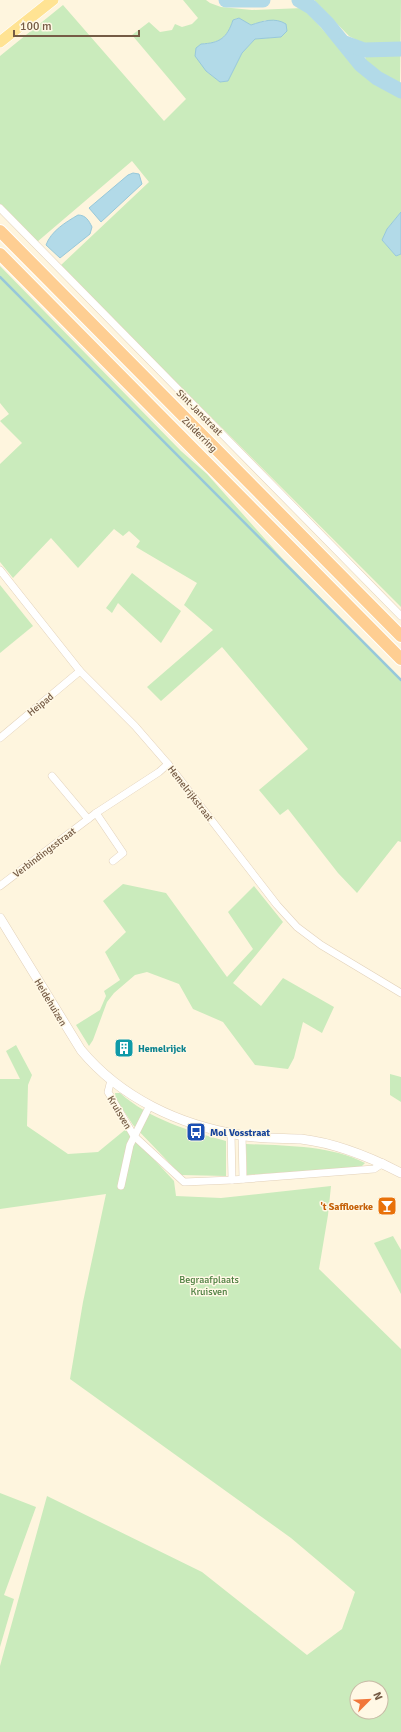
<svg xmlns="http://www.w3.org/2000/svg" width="401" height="1732" viewBox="0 0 401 1732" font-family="Signika,sans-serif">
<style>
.green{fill:#caebbc;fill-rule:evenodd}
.water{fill:#b2dae8;stroke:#97c8da}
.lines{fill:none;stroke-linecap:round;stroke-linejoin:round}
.stream{stroke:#97c8da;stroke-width:2.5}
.river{stroke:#b2dae8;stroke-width:15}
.minor-casing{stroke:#e2d1ba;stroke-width:8}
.tertiary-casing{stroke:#e2d1ba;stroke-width:10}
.primary-casing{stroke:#fff;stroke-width:12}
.trunk-casing{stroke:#fff;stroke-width:14}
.minor{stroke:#fff;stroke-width:7}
.tertiary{stroke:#fff;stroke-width:9}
.primary{stroke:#ffe393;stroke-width:11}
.trunk{stroke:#fece92;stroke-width:12}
.labels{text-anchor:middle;stroke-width:3;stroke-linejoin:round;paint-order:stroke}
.street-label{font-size:10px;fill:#755b45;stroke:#fff8e5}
.culture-label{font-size:10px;font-weight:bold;fill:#0d838f;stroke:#fff8e5;text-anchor:start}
.transit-label{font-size:10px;font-weight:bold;fill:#164399;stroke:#fff8e5;text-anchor:start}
.food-label{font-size:10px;font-weight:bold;fill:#c56008;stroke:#fff8e5;text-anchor:end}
.park-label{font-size:10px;fill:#487b3c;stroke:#fff8e5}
</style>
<rect width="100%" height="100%" fill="#fef5de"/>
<!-- green -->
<g class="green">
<path d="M 183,0 L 206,0 L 210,3 L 221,7 L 252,10 L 303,8 L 359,69 L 376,83 L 401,97 L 401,212 L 387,229 L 382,240 L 396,256 L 401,254 L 401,607 L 60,266 L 149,182 L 132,161 L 37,242 L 0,204 L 0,56 L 63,5 L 164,121 L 186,99 L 132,35 L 149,22 L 160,32 L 172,30 L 175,24 L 182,27 L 192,24 L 198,18 ZM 238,18 L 251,25 L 266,20 L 281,37 L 255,39 L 242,53 L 228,81 L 220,82 L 206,71 L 200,44 C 220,43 227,38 233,20 Z"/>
<polygon points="314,0 401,0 400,87 365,65 366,45 349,36"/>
<polygon points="0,266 181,451 207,474 282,558 401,680 401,842 398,841 357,893 338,873 288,809 280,815 259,790 308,749 222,647 161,701 147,687 213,630 184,605 197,583 136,547 140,541 129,531 123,536 114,529 78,568 51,538 13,578 0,562 0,464 22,443 0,421 9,414 0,403"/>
<polygon points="132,573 181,611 161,643 118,603 112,613 106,608"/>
<polygon points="0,585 33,626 0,653"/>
<polygon points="123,884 166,893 227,977 253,949 228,912 254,886 283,922 233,983 261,1006 283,978 334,1007 322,1033 303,1022 294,1058 288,1069 255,1065 223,1022 193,1009 179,984 147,972 135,975 114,993 107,1002 93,1040 89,1046 76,1025 100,1010 106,996 104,991 120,980 105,952 126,932 103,901"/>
<path d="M 16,1045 L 32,1075 L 28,1085 L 27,1126 L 68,1154 L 98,1152 L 126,1129 L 174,1181 L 176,1196 L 221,1198 L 331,1186 L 328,1215 L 319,1269 L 401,1349 L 401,1732 L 0,1732 L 0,1666 L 47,1496 L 202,1572 L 307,1655 L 342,1629 L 355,1592 L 291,1538 L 70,1379 L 83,1302 L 106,1194 L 0,1209 L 0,1079 L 20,1079 L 6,1051 ZM 357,1688 L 381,1688 L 381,1712 L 357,1712 Z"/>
<polygon points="390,1074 401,1077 401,1102 390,1095"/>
<path d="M 115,1093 L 120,1093 C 149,1119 189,1131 226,1141 L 226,1176 L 181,1175 L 133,1125 L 116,1099 Z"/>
<path d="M 246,1144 C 285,1146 329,1145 365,1163 L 361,1167 L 247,1175 Z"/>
<polygon points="393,1236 401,1250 401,1294 374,1243"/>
<polygon points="0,1493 36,1507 4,1595 14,1599 0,1647"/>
</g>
<!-- water -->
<g class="water">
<path d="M 239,18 L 251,25 C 263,21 275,17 286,24 L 287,31 L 281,37 L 255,39 L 242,53 L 228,81 L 220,82 L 206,71 L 195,56 L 196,48 L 201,44 C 220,43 227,38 233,20 Z"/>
<polygon points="133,173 139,174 142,184 101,222 89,208 128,175"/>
<polygon points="401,212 401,254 396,256 382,240 387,229"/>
<path d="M 78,215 C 86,215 89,221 92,227 L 90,234 L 60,258 L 46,245 C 51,231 66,222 78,215 Z"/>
</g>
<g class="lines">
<!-- stream -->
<polyline class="stream" points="0,277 401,680"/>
<!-- river -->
<g class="river">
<polyline points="226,0 263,0"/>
<polyline points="299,0 311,7 327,23 361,65 377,78 401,91"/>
<polyline points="345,43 364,50 401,49"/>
</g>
<!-- minor casing -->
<g class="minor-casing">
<g id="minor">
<polyline points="0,208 401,616"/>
<polyline points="0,570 80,671 135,726 168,764 277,905 297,927 321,945 401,993"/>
<polyline points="0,738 80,671"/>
<polyline points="52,776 88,819"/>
<polyline points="96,813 123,853 113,861"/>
<polyline points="0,886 96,813 159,772 168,764"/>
<polyline points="111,1080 108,1092 134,1136 184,1182 232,1180 374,1169 383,1163"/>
<polyline points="231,1133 232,1180"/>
<polyline points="242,1135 243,1179"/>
<polyline points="121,1186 130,1145 150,1105"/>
</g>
</g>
<!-- tertiary casing -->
<g class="tertiary-casing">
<path id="tertiary" d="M 0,918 L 81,1050 C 121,1098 179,1125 240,1135 C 260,1139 281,1138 301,1139 C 335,1143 370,1157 401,1173"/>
</g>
<!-- primary casing -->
<g class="primary-casing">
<polyline id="primary" points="0,42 53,0"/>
</g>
<!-- trunk casing -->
<g class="trunk-casing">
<g id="trunk">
<polyline points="0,231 401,636"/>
<polyline points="0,254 401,659"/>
</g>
</g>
<!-- minor -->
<use href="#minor" class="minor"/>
<!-- tertiary -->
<use href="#tertiary" class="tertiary"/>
<!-- primary -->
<use href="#primary" class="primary"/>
<!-- trunk -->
<use href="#trunk" class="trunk"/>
</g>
<!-- icons -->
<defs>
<g id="building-square" transform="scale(1)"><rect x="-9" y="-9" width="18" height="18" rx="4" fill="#0f9aa8" stroke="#fff8e5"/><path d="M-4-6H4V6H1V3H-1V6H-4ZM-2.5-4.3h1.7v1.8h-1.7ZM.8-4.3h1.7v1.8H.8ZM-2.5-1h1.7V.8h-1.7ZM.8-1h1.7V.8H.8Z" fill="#fff"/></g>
<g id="bus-square" transform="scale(1)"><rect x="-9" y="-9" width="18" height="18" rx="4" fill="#1a4fb4" stroke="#fff8e5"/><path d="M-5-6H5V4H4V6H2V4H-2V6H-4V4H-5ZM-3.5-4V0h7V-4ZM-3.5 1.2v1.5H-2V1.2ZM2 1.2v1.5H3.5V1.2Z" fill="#fff"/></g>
<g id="bar-square" transform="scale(1)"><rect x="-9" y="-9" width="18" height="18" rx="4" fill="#e8710a" stroke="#fff8e5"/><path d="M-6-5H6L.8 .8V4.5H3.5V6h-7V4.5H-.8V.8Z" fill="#fff"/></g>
</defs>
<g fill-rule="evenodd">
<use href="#building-square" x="124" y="1048"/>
<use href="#bus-square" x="196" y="1132"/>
<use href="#bar-square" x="387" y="1206"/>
</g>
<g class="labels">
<!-- street labels -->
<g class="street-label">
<text transform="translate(200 412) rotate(45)" y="4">Sint-Janstraat</text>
<text transform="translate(200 434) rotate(45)" y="4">Zuiderring</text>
<text transform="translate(40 704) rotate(-39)" y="4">Heipad</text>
<text transform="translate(191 793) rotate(52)" y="4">Hemelrijkstraat</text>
<text transform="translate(44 852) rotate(-37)" y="4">Verbindingsstraat</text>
<text transform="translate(51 1002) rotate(59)" y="4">Heidehuizen</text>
<text transform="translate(120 1112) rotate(59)" y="4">Kruisven</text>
</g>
<!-- culture labels -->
<g class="culture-label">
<text x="138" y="1052">Hemelrijck</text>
</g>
<!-- transit labels -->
<g class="transit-label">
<text x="210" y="1136">Mol Vosstraat</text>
</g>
<!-- food labels -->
<g class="food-label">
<text x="373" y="1210">'t Saffloerke</text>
</g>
<!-- park labels -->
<g class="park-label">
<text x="209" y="1283">Begraafplaats<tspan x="209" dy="12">Kruisven</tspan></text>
</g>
</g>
<!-- north arrow -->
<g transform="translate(369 1700) rotate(66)"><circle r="19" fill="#fff8e5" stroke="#c8b9a5"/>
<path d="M0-3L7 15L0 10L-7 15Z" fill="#f1773a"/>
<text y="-6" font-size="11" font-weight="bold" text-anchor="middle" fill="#755b45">N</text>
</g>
<!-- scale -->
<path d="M14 30v6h125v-6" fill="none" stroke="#755b45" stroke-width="2"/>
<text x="20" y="30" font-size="12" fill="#755b45" stroke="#fff8e5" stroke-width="3" paint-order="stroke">100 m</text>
</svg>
